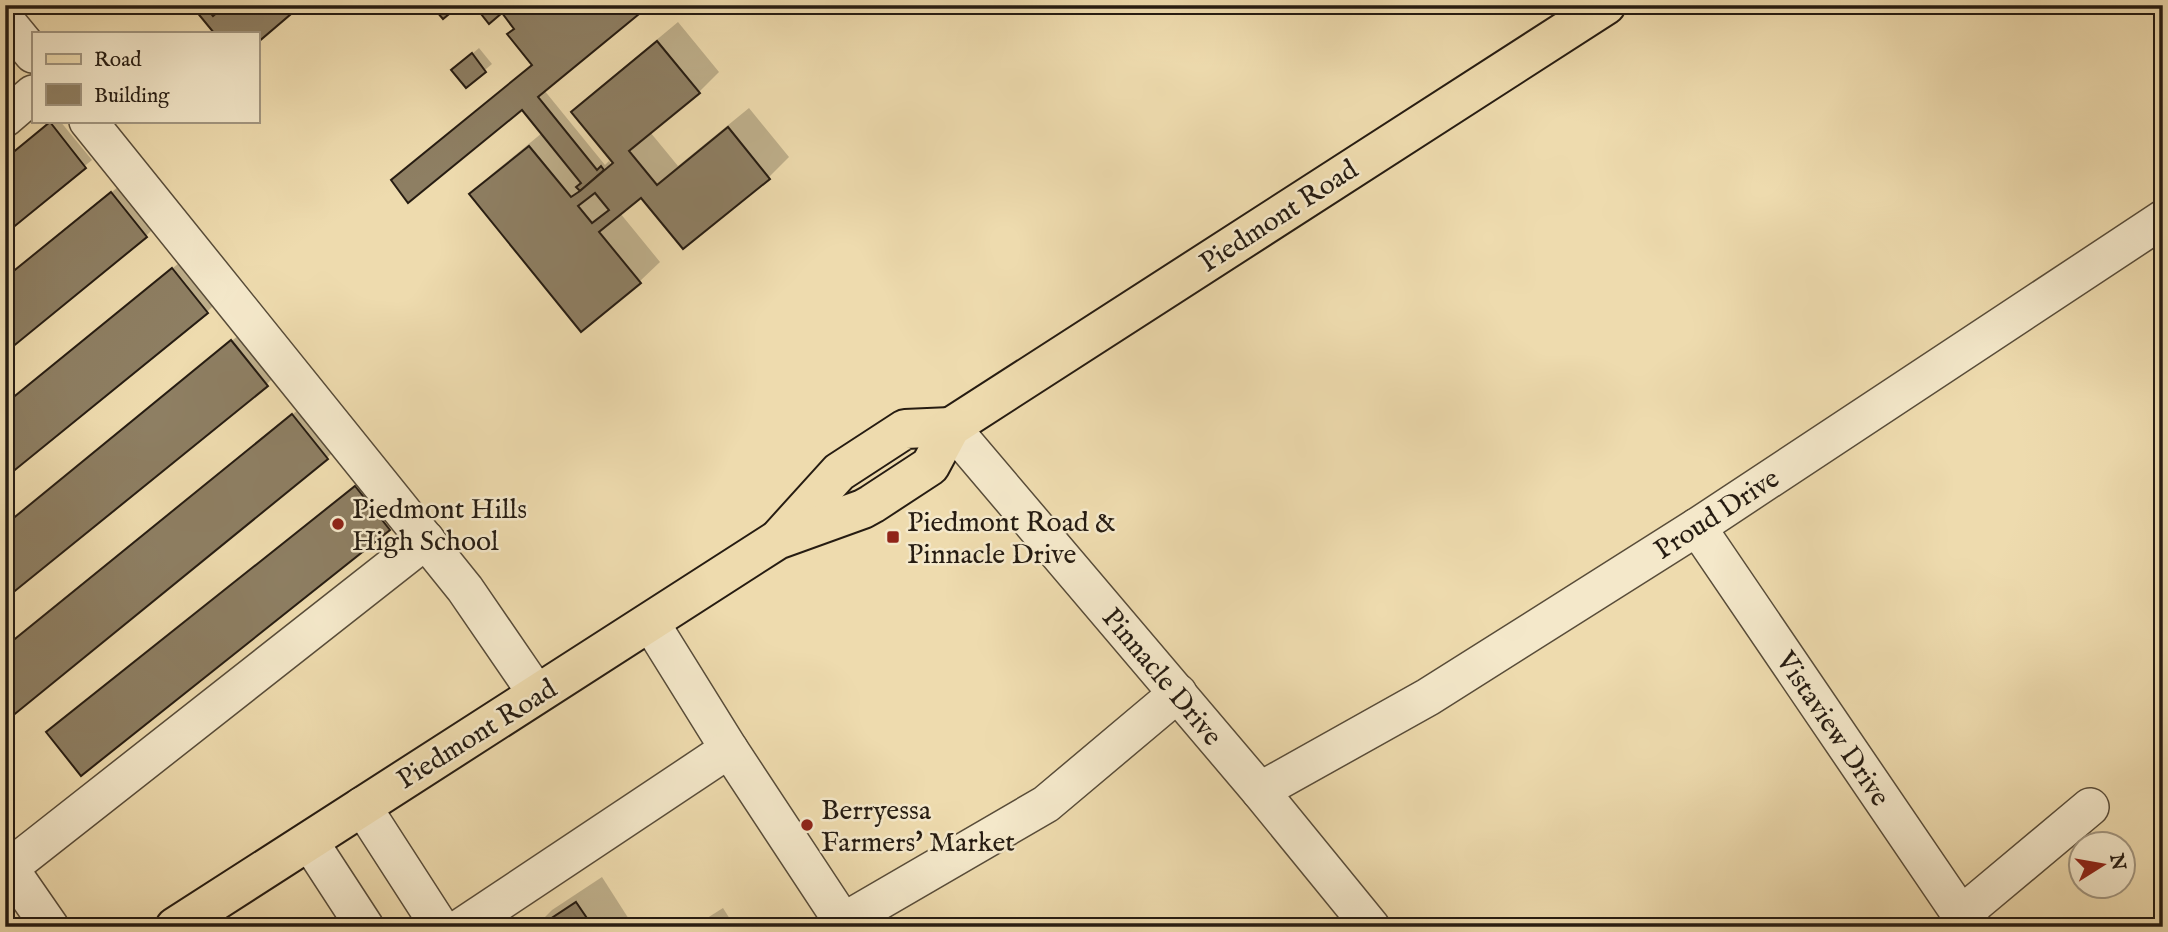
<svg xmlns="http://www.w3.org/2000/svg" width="2168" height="932" viewBox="0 0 2168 932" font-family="'IM FELL English',serif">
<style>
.shadow{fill:#0003}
.building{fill:#8e7f63;stroke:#261c12;stroke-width:2;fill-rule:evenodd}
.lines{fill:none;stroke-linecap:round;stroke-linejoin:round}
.minor-casing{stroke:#584c39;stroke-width:40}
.major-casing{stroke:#261c12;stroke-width:42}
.minor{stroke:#f4e8ca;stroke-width:37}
.major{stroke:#eedbae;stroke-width:38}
.poi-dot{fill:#8f2418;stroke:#f4e8ca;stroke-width:2.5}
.labels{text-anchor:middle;stroke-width:5;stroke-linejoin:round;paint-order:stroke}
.street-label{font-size:28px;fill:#261c12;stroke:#f4e8ca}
.poi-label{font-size:28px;fill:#261c12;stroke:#f4e8ca;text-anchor:start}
</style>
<rect width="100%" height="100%" fill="#eedbae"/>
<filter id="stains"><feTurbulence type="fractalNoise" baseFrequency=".00286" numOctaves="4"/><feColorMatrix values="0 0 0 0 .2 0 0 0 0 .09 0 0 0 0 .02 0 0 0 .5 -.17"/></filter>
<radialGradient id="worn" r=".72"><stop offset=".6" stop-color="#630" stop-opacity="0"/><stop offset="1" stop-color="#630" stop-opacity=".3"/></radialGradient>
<!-- shadow -->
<g class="shadow">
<polygon points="193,5 298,5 290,13 257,33 216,33"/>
<polygon points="647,5 544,90 605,165 609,161 611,164 614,161 574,112 594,92 678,22 719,72 699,92 650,132 678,166 749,108 789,157 769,177 684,247 641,195 620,213 660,262 639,282 472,194 492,174 542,133 534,64 516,28 502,11"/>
<polygon points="479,48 492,64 466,86 460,64"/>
<polygon points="53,121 60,121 92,160 5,231 5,159"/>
<polygon points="118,187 153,229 146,236 5,279"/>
<polygon points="179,263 214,305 207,312 5,404"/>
<polygon points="239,335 273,378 267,384 5,525"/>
<polygon points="299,409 334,451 327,458 5,648"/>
<polygon points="362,480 395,522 389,529 55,725"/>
<polygon points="602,877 634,927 535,927 552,910"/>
<polygon points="723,908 735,927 693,927"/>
</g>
<!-- building -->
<g class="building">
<polygon points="191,5 204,5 213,16 226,5 284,5 291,14 257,43 257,33 214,33"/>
<polygon points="431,5 460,5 443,19"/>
<polygon points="474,5 650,5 538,97 597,170 601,166 604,170 580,191 576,187 581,183 522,110 408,203 391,180 532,65 507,34 514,29 502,13 489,24"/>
<path d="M 657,41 L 700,93 L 629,151 L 657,185 L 728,127 L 770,179 L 683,249 L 641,198 L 599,232 L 641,283 L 581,332 L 469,194 L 529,146 L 571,197 L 580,191 L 613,163 L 571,112 ZM 595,193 L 609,210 L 592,223 L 578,206 Z"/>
<polygon points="472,53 486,72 466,88 451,70"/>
<polygon points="50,122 86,168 5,234 5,159"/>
<polygon points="111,192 147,237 5,353 5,278"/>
<polygon points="172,268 208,313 5,478 5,404"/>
<polygon points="231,340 268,386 5,599 5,525"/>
<polygon points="292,414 328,459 5,722 5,647"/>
<polygon points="355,486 390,530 81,776 46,732"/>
<polygon points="576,902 593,927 538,927"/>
</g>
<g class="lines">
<!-- minor casing -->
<g class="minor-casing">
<g id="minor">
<polyline points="5,20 33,54"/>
<polyline points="5,118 33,94"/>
<polyline points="88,121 465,589 537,694"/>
<polyline points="951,427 1260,791 1371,927"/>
<polyline points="1697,527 1961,915 1973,927"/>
<polyline points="650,622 729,749 843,922 1046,804 1178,693"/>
<polyline points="1260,791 1428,697 1697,527 2163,219"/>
<polyline points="362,806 440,927"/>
<polyline points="309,841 365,927"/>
<polyline points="5,862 50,927"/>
<polyline points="9,868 426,540"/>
<polyline points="1961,915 2090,807"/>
<polyline points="462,927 729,749"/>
</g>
</g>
<!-- major casing -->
<g class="major-casing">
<g id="major">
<polyline points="781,536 839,472 905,429 951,427"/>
<polyline points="175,927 777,540 863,509 872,504 930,466 951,427 1606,5"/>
</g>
</g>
<!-- minor -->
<use href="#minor" class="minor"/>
<!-- major -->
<use href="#major" class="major"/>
</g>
<!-- markers -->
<g class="poi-dot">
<circle cx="338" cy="524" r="7"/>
<rect x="886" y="530" width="14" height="14" rx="3.5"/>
<circle cx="807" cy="825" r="7"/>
</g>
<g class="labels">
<!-- street labels -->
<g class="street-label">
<text transform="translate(1278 215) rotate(-33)" y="10">Piedmont Road</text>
<text transform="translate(1716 513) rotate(-33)" y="10">Proud Drive</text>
<text transform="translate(1163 676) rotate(50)" y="10">Pinnacle Drive</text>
<text transform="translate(1834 728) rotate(56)" y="10">Vistaview Drive</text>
<text transform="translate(476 733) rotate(-32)" y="10">Piedmont Road</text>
</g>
<!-- poi labels -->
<g class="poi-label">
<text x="352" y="518">Piedmont Hills<tspan x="352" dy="32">High School</tspan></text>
<text x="907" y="531">Piedmont Road &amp;<tspan x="907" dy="32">Pinnacle Drive</tspan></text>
<text x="821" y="819">Berryessa<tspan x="821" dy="32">Farmers' Market</tspan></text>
</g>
</g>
<!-- margin -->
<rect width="2168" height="932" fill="none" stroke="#eedbae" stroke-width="28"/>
<rect x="7" y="7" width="2154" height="918" fill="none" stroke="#261c12" stroke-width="3.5"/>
<rect x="14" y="14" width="2140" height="904" fill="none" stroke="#261c12" stroke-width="2"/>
<!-- legend -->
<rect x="32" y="32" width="228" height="91" fill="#f4e8ca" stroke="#a29680" stroke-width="2"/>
<rect x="46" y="54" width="35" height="10" fill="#eedbae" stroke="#a29680" stroke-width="2"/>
<text x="94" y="66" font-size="21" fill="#261c12">Road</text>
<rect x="46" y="84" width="35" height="21" fill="#8e7f63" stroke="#a29680" stroke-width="2"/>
<text x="94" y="102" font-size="21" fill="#261c12">Building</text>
<!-- north arrow -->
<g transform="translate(2102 865) rotate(79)"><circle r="33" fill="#f4e8ca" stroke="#a29680" stroke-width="2"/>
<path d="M0-5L12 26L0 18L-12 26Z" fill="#8f2418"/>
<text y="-10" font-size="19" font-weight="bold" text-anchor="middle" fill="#261c12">N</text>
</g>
<rect width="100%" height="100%" filter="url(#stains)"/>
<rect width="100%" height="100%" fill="url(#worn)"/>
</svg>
